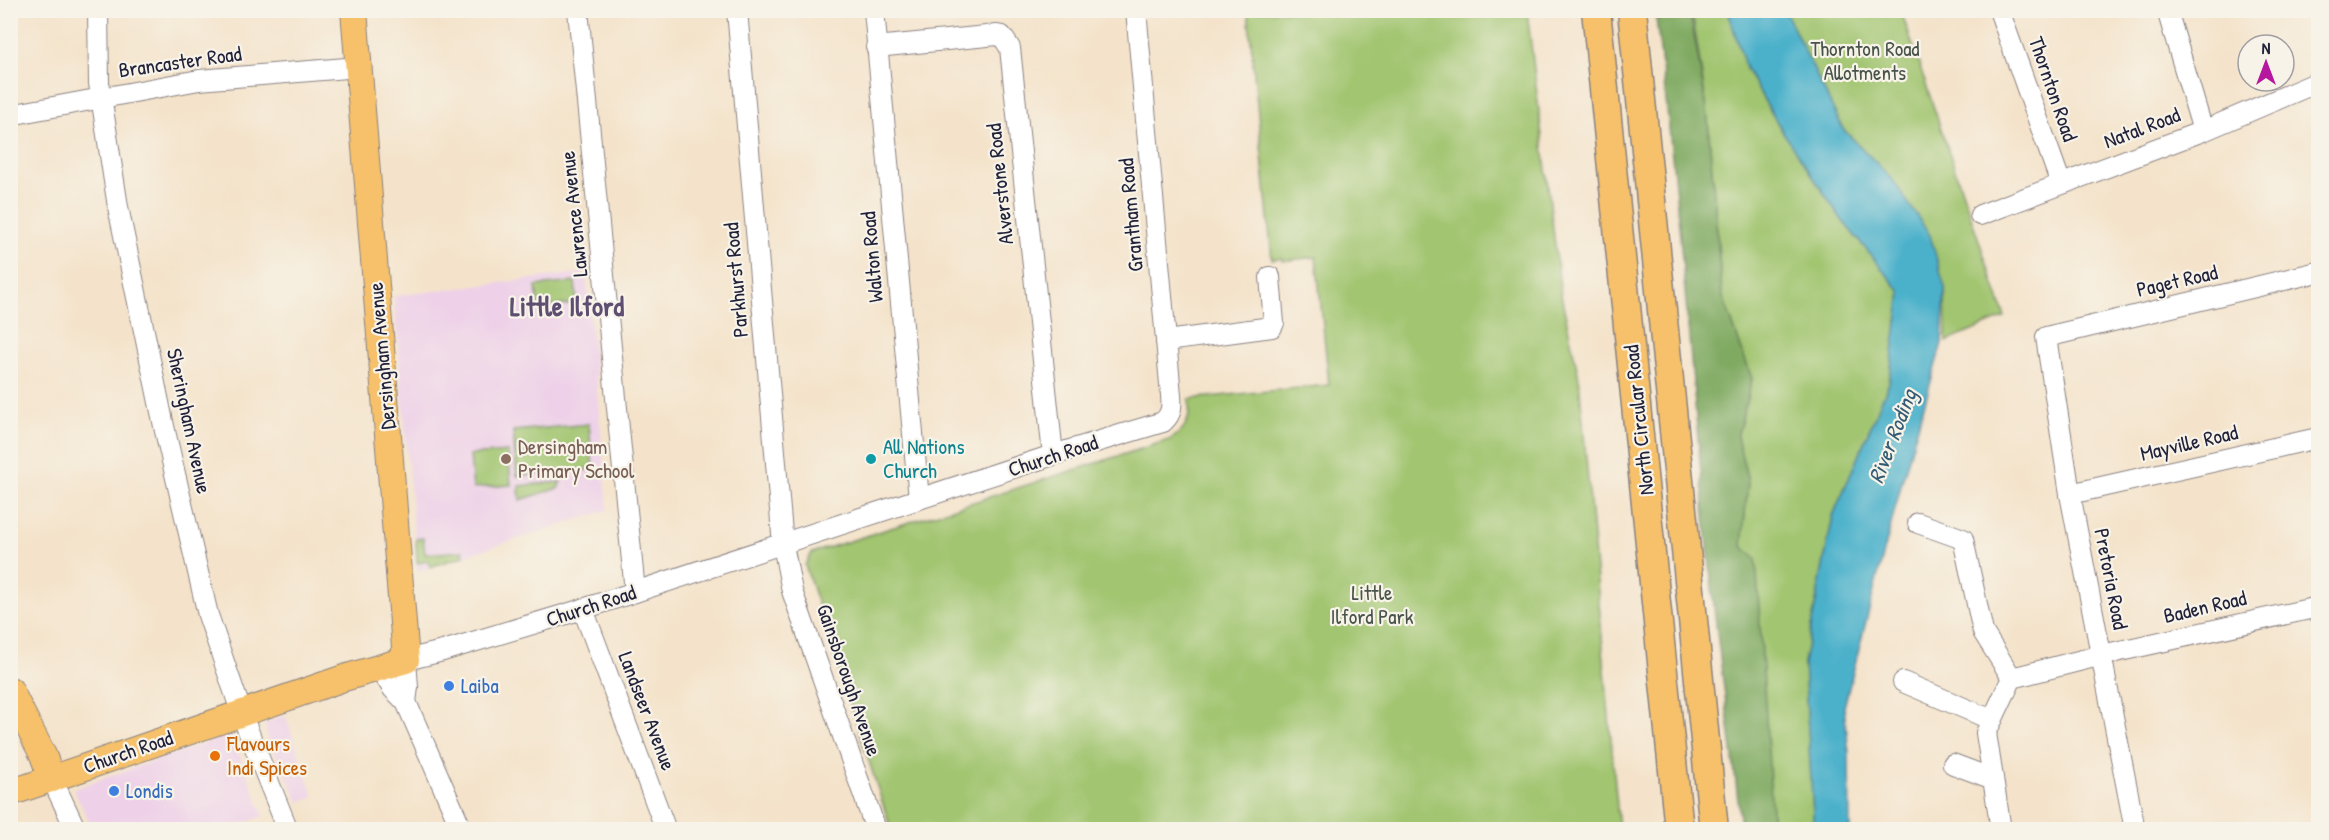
<svg xmlns="http://www.w3.org/2000/svg" width="2329" height="840" viewBox="0 0 2329 840" font-family="'Patrick Hand',sans-serif">
<style>
.built{fill:#eed0e8}
.green{fill:#a1c56f;stroke:#627455;stroke-width:1.5}
.forest{fill:#80aa62;stroke:#51664e;stroke-width:1.5}
.water{fill:#4cb1cb;stroke:#376a83;stroke-width:1.5}
.lines{fill:none;stroke-linecap:round;stroke-linejoin:round}
.minor-casing{stroke:#8b8282;stroke-width:22}
.major-casing{stroke:#8b8282;stroke-width:28}
.highway-casing{stroke:#8b8282;stroke-width:31}
.minor{stroke:#fff;stroke-width:20}
.major{stroke:#f6c16b;stroke-width:26}
.highway{stroke:#f6c16b;stroke-width:28}
.education-dot{fill:#8d6e63;stroke:#f7f3e8;stroke-width:2}
.culture-dot{fill:#0f9aa8;stroke:#f7f3e8;stroke-width:2}
.shop-dot{fill:#3f7fe0;stroke:#f7f3e8;stroke-width:2}
.food-dot{fill:#e8710a;stroke:#f7f3e8;stroke-width:2}
.labels{text-anchor:middle;stroke-width:4.5;stroke-linejoin:round;paint-order:stroke}
.park-label{font-size:21px;fill:#48534b;stroke:#f7f3e8}
.street-label{font-size:21px;fill:#22223b;stroke:#f7f3e8}
.education-label{font-size:21px;fill:#785e54;stroke:#f7f3e8;text-anchor:start}
.culture-label{font-size:21px;fill:#0d838f;stroke:#f7f3e8;text-anchor:start}
.shop-label{font-size:21px;fill:#366cbe;stroke:#f7f3e8;text-anchor:start}
.food-label{font-size:21px;fill:#c56008;stroke:#f7f3e8;text-anchor:start}
.water-label{font-size:22px;font-style:italic;fill:#335b75;stroke:#f7f3e8}
.district-label{font-size:27px;font-weight:bold;fill:#5d4e72;stroke:#f7f3e8}
</style>
<rect width="100%" height="100%" fill="#f7f3e8"/>
<filter id="ink" filterUnits="userSpaceOnUse"><feTurbulence type="fractalNoise" baseFrequency=".0167" numOctaves="2"/><feDisplacementMap in="SourceGraphic" scale="12" xChannelSelector="R" yChannelSelector="G"/><feConvolveMatrix kernelMatrix="1 2 1 2 8 2 1 2 1" color-interpolation-filters="sRGB"/></filter>
<filter id="wash" filterUnits="userSpaceOnUse"><feTurbulence type="fractalNoise" baseFrequency=".008" numOctaves="4" result="noise"/><feDisplacementMap in="SourceGraphic" scale="24" xChannelSelector="R" yChannelSelector="G"/><feGaussianBlur stdDeviation="1.35" result="paint"/><feColorMatrix in="noise" values="0 0 0 0 0 0 0 0 0 0 0 0 0 0 0 0 0 1.4 0 .05"/><feComposite in="paint" operator="in"/></filter>
<g filter="url(#wash)">
<rect width="100%" height="100%" fill="#f4e3ca"/>
<!-- built -->
<g class="built">
<polygon points="586,272 608,510 417,571 394,296"/>
<polygon points="285,715 314,797 299,802 267,738 265,723"/>
<polygon points="231,734 264,816 225,829 93,829 73,789"/>
</g>
<!-- green -->
<g class="green">
<path d="M 1248,11 L 1527,11 L 1561,295 L 1579,378 L 1619,829 L 891,829 L 805,565 L 812,553 L 1169,440 C 1187,430 1191,418 1189,399 L 1329,385 L 1316,257 L 1282,261 L 1282,258 L 1272,259 Z"/>
<polygon points="1692,11 1728,11 1746,69 1781,129 1842,220 1901,292 1889,383 1833,516 1804,663 1814,829 1773,829 1742,546 1748,481 1737,437 1752,379 1722,294 1707,109"/>
<polygon points="1785,11 1901,11 2005,317 1946,342 1945,288 1892,179 1843,129"/>
<polygon points="575,282 577,304 538,307 536,286"/>
<polygon points="589,424 593,469 517,476 513,431"/>
<polygon points="508,452 511,485 473,488 470,455"/>
<polygon points="561,482 559,485 559,488 520,500 519,486"/>
<polygon points="423,538 425,554 463,551 464,556 430,567 428,561 417,563 416,539"/>
</g>
<!-- forest -->
<path class="forest" d="M 1655,11 L 1690,11 L 1707,109 L 1722,294 L 1752,379 L 1737,437 L 1748,482 L 1742,546 L 1756,559 L 1773,829 L 1741,829 C 1733,745 1719,662 1711,578 C 1692,389 1680,199 1655,11 Z"/>
<!-- water -->
<polygon class="water" points="1728,11 1785,11 1843,129 1892,179 1930,235 1945,288 1942,343 1902,482 1844,707 1849,753 1850,829 1814,829 1804,663 1833,516 1889,383 1901,292 1842,220 1783,132 1746,69"/>
</g>
<g filter="url(#ink)">
<g class="lines">
<!-- minor casing -->
<g class="minor-casing">
<g id="minor">
<polyline points="98,10 99,83 118,207 165,431 208,615 245,723 288,830"/>
<polyline points="578,10 635,592"/>
<polyline points="737,10 783,545 792,591 876,830"/>
<polyline points="874,10 919,499"/>
<polyline points="1999,10 2061,184"/>
<polyline points="2167,10 2203,131"/>
<polyline points="876,47 997,35 1002,36 1010,48 1053,455"/>
<polyline points="10,115 199,80 359,67"/>
<polyline points="1980,215 2203,131 2318,82"/>
<polyline points="1166,341 1272,327 1274,323 1270,277"/>
<polyline points="2070,494 2318,438"/>
<polyline points="1918,523 1963,539 1983,632 2012,678"/>
<polyline points="583,609 666,830"/>
<polyline points="379,667 393,689 406,702 462,830"/>
<polyline points="1903,682 1992,720"/>
<path d="M 406,702 L 408,687 L 406,660 L 443,651 L 583,609 L 1053,455 L 1163,422 C 1172,414 1172,407 1171,395 L 1136,10"/>
<polyline points="1953,764 1993,779"/>
<polyline points="52,779 76,830"/>
<polyline points="2001,830 1986,733 2012,678 2102,655 2318,607"/>
<polyline points="2135,830 2070,494 2046,337 2318,272"/>
</g>
</g>
<!-- major casing -->
<g class="major-casing">
<g id="major">
<polyline points="10,690 43,755 52,779"/>
<polyline points="10,793 344,678 406,660 354,10"/>
</g>
</g>
<!-- highway casing -->
<g class="highway-casing">
<g id="highway">
<polyline points="1596,10 1679,830"/>
<polyline points="1632,10 1714,830"/>
</g>
</g>
<!-- minor -->
<use href="#minor" class="minor"/>
<!-- major -->
<use href="#major" class="major"/>
<!-- highway -->
<use href="#highway" class="highway"/>
</g>
</g>
<!-- markers -->
<circle class="education-dot" cx="506" cy="459" r="6"/>
<circle class="culture-dot" cx="871" cy="459" r="6"/>
<g class="shop-dot">
<circle cx="449" cy="686" r="6"/>
<circle cx="114" cy="791" r="6"/>
</g>
<circle class="food-dot" cx="215" cy="756" r="6"/>
<g class="labels">
<!-- park labels -->
<g class="park-label">
<text x="1865" y="56">Thornton Road<tspan x="1865" dy="24">Allotments</tspan></text>
<text x="1372" y="600">Little<tspan x="1372" dy="24">Ilford Park</tspan></text>
</g>
<!-- street labels -->
<g class="street-label">
<text transform="translate(180 62) rotate(-8)" y="7">Brancaster Road</text>
<text transform="translate(2053 89) rotate(71)" y="7">Thornton Road</text>
<text transform="translate(2142 128) rotate(-21)" y="7">Natal Road</text>
<text transform="translate(1000 184) rotate(-96)" y="7">Alverstone Road</text>
<text transform="translate(574 214) rotate(-96)" y="7">Lawrence Avenue</text>
<text transform="translate(1131 215) rotate(-95)" y="7">Grantham Road</text>
<text transform="translate(872 257) rotate(-95)" y="7">Walton Road</text>
<text transform="translate(736 280) rotate(-95)" y="7">Parkhurst Road</text>
<text transform="translate(2177 281) rotate(-13)" y="7">Paget Road</text>
<text transform="translate(382 356) rotate(-95)" y="7">Dersingham Avenue</text>
<text transform="translate(1639 420) rotate(-96)" y="7">North Circular Road</text>
<text transform="translate(189 421) rotate(78)" y="7">Sheringham Avenue</text>
<text transform="translate(2189 443) rotate(-13)" y="7">Mayville Road</text>
<text transform="translate(1053 456) rotate(-18)" y="7">Church Road</text>
<text transform="translate(2111 579) rotate(79)" y="7">Pretoria Road</text>
<text transform="translate(591 606) rotate(-18)" y="7">Church Road</text>
<text transform="translate(2205 607) rotate(-13)" y="7">Baden Road</text>
<text transform="translate(849 680) rotate(71)" y="7">Gainsborough Avenue</text>
<text transform="translate(647 711) rotate(69)" y="7">Landseer Avenue</text>
<text transform="translate(128 752) rotate(-19)" y="7">Church Road</text>
</g>
<!-- education labels -->
<g class="education-label">
<text x="518" y="454">Dersingham<tspan x="518" dy="24">Primary School</tspan></text>
</g>
<!-- culture labels -->
<g class="culture-label">
<text x="883" y="454">All Nations<tspan x="883" dy="24">Church</tspan></text>
</g>
<!-- shop labels -->
<g class="shop-label">
<text x="461" y="693">Laiba</text>
<text x="126" y="798">Londis</text>
</g>
<!-- food labels -->
<g class="food-label">
<text x="227" y="751">Flavours<tspan x="227" dy="24">Indi Spices</tspan></text>
</g>
<!-- water labels -->
<g class="water-label">
<text transform="translate(1892 436) rotate(-69)" y="8">River Roding</text>
</g>
<!-- district labels -->
<g class="district-label">
<text x="567" y="316">Little Ilford</text>
</g>
</g>
<!-- margin -->
<rect width="2329" height="840" fill="none" stroke="#f7f3e8" stroke-width="36"/>
<!-- north arrow -->
<g transform="translate(2266 63)"><circle r="28" fill="#f7f3e8" stroke="#a29fa3" stroke-width="1.5"/>
<path d="M0-4.5L10 22L0 15L-10 22Z" fill="#b5179e"/>
<text y="-9" font-size="16" font-weight="bold" text-anchor="middle" fill="#22223b">N</text>
</g>
</svg>
